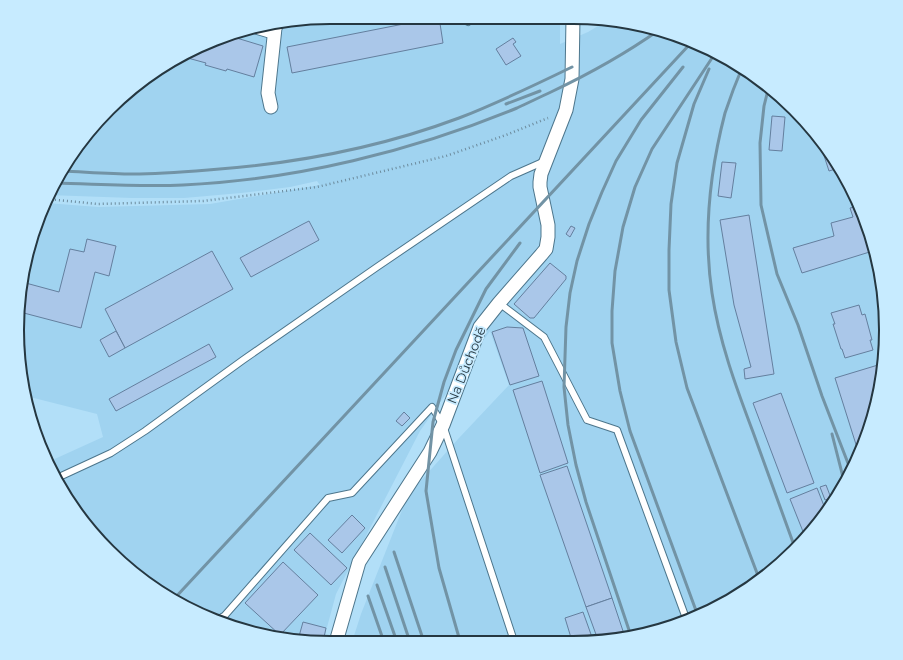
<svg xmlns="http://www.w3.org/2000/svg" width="903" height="660" viewBox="0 0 903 660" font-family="Montserrat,sans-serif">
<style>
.built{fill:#a0d3f0}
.building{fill:#aac7e9;stroke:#647f9e}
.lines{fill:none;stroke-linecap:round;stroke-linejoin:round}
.service-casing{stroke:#4d768c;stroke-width:8}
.minor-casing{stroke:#4d768c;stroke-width:15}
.path{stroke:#6c8b9d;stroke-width:2.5;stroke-dasharray:1 3;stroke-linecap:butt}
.service{stroke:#fff;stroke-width:6}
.minor{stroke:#fff;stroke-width:13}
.rail{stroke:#7293a5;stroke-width:3}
.labels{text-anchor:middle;stroke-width:3.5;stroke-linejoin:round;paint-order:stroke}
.street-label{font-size:13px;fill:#253741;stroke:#c7ebff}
.rim{fill:none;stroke:#253741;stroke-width:2}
</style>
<rect width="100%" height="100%" fill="#b2dff8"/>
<!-- built -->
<polygon class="built" points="330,17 560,18 560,44 588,32 608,20 654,28 747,70 821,139 854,191 875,249 885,309 883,371 869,430 844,486 808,536 764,578 693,619 614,640 352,642 361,614 408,495 459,438 509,385 490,331 420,431 336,594 323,642 309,642 230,626 174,601 124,565 82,521 48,462 103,437 97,414 26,396 20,371 20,289 46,203 98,207 210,204 320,185 317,181 290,187 241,193 184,198 132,198 48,195 49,192 95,123 156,70 249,28"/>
<!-- building -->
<g class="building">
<polygon points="439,17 443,43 292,73 287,47"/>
<polygon points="230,36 263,46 254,77 227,69 226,71 205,65 206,63 184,57"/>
<polygon points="513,38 516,42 513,44 521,56 506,65 496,49"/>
<polygon points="772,116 785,117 782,151 769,150"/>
<polygon points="818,137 821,139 839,168 829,171"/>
<polygon points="722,162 736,163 731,198 718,196"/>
<polygon points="859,206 876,250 802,273 793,248 834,236 831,223 853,217 850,208"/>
<polygon points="749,215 774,374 745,379 744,369 751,367 734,305 720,220"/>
<polygon points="309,221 319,240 251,277 240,258 303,224"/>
<polygon points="571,226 575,228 570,237 566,234"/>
<polygon points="87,239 116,246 109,276 95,272 81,328 20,312 20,289 22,282 59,292 70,249 84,252"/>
<polygon points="212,251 233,289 125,348 105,309"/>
<polygon points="550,263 566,276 566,279 534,318 530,318 514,304"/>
<polygon points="859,305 862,315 865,314 872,340 870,340 873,350 845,358 842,349 841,349 833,324 835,324 831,313"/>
<polygon points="507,327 523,328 539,376 510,385 492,332"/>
<polygon points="116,331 125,348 109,357 100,340"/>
<polygon points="209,344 216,357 116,411 109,399"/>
<polygon points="878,365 882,377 869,430 859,454 835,378"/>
<polygon points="542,381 568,463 540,473 513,390"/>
<polygon points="781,393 814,483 787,493 753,403"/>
<polygon points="404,412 410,418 402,426 396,421"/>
<polygon points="567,466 612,598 586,607 540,475"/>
<polygon points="826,485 831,498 825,500 820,487"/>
<polygon points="817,488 826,511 806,539 790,499"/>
<polygon points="352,515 365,528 342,553 328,540"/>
<polygon points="310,533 347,568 331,585 294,550"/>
<polygon points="283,562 318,595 280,635 245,603"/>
<polygon points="612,598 625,637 614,640 598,640 586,607"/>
<polygon points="583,612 593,640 572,641 565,618"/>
<polygon points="303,622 326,628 323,642 309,642 298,640"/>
</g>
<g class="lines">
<!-- service casing -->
<g class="service-casing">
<g id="service">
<polyline points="458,17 468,22"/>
<polyline points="247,28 274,36"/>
<polyline points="499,303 544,337 587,420 617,430 687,621"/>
<polyline points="57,478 111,453 145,431 243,360 377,267 511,176 545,161"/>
<polyline points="222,617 230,627"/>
<polyline points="219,622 328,498 352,493 432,407 443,425 514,641"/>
</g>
</g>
<!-- minor casing -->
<g class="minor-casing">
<g id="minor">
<polyline points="271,107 268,93 275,28 277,24"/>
<polyline points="336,642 359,562 430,452 443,425 480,327 499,303 541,255 546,249 548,237 548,225 540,187 540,182 541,174 566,110 572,79 573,18"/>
</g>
</g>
<!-- path -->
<polyline class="path" points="47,199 98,204 203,201 317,187 446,156 506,135 548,118"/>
<!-- service -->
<use href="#service" class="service"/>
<!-- minor -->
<use href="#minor" class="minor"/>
<!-- rail -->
<g class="rail">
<path d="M 742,68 C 736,82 730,98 725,113 C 710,171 703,233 712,293 C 719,341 736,387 753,432 C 767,471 781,510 795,548"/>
<polyline points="709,69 694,104 677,163 671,204 669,250 669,290 676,342 687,388 760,581"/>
<polyline points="768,90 764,106 760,143 761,205 777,274 798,325 822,396 851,471"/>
<polyline points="506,104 540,91"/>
<path d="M 63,171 C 86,172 110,174 133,174 C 158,174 183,172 208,170 C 293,164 379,148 459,118 C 498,103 535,85 572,67"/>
<path d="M 55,183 C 98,184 140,187 183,185 C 295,180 413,151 517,108 C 528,103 540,97 551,92 C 589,74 625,54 659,30"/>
<polyline points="832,434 845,485"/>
<polyline points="394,552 424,642"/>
<polyline points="385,567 410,642"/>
<polyline points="377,585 397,642"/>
<polyline points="368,596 384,642"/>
<polyline points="173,600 690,44"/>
<polyline points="698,616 630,431 620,391 612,343 612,311 615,271 623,227 635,187 652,149 714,55"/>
<polyline points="631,636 586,502 576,465 568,425 564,387 566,327 570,293 577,261 589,224 602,192 616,161 641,120 683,67"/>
<polyline points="460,641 439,568 426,491 433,422 444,382 456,350 486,289 520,243"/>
</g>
</g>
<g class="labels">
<!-- street labels -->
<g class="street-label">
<text transform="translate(466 365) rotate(-68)" y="5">Na Důchodě</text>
</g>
</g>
<!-- crop -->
<path d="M0 0H903V660H0ZM330 24H573A306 306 0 0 1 879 330V330A306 306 0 0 1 573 636H330A306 306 0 0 1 24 330V330A306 306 0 0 1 330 24Z" fill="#c7ebff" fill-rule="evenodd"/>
<path class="rim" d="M330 24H573A306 306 0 0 1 879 330V330A306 306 0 0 1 573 636H330A306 306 0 0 1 24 330V330A306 306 0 0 1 330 24Z"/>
</svg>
